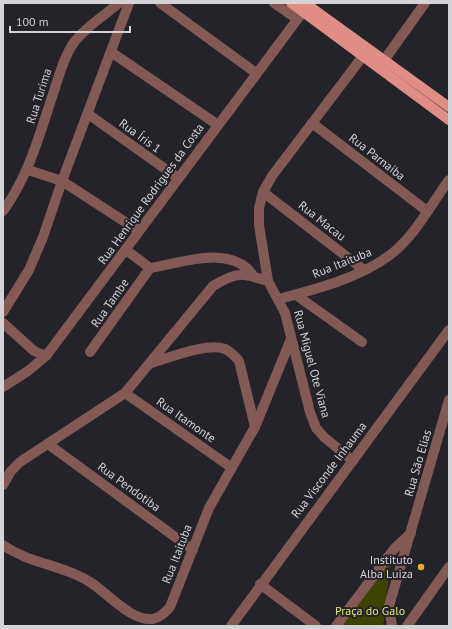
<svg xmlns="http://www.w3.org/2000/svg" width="452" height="629" viewBox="0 0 452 629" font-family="'PT Sans',sans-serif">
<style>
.green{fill:#3f4302}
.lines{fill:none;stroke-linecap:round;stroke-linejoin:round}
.minor{stroke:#825955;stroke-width:10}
.major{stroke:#e08d85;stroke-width:10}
.poi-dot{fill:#e4ae35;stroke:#242329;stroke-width:1.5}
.labels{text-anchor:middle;stroke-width:4;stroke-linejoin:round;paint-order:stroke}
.street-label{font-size:12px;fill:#d4d3d7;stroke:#242329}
.poi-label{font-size:12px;fill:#d4d3d7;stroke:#242329;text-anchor:end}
.park-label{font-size:12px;fill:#dde869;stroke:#242329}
</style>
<rect width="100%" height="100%" fill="#242329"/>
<!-- green -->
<polygon class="green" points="392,553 383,626 340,626"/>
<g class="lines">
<!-- minor -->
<g class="minor">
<polyline points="160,3 256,73"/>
<polyline points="274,3 297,19"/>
<polyline points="111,52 218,125"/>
<polyline points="385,59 425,3"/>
<polyline points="88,114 178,178"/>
<polyline points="312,123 427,211"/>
<polyline points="28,170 62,181 139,231"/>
<polyline points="263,192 364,270"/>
<path d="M 3,211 C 29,175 39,136 53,94 C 59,76 64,56 75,41 C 87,26 105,15 119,3"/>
<path d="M 126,250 L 150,268 C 182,263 234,243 254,277"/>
<polyline points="296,295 362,342"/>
<path d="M 279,299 C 317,289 364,277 395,251 C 417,232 432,203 449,180"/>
<polyline points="3,312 29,270 43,237 62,181 129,3"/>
<polyline points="3,323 34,351 46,356"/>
<polyline points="90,352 150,268"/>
<path d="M 151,363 C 169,358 207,342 225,349 C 231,352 235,356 239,361 L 255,427"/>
<polyline points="3,387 28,371 46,356 308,5"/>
<polyline points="125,393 232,468"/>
<polyline points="48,444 193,550"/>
<polyline points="353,461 324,437 316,428 310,412 285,313 268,281 259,225 259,208 263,192 272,176 363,56"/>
<path d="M 3,485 L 11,471 L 20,462 L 125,393 L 213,286 C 237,271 242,273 268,281"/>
<path d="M 3,545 C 30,564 65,565 93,584 C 109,595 131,621 153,619 C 160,618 165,612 170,607 L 209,508 L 255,427 L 291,339"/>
<polyline points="260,584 316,626"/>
<polyline points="231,626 449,330"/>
<polyline points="336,626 394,549 411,533"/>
<polyline points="392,626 389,606 449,400"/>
<polyline points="407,626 449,567"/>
</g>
<!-- major -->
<g class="major">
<polyline points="291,3 449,120"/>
<polyline points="305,3 449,107"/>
</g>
</g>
<!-- markers -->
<circle class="poi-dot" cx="421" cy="567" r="4"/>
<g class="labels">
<!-- street labels -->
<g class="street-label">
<text transform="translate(39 96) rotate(-72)" y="4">Rua Turima</text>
<text transform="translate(140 136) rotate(36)" y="4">Rua Íris 1</text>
<text transform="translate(377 157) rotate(38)" y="4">Rua Parnaiba</text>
<text transform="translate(151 194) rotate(-54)" y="4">Rua Henrique Rodrigues da Costa</text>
<text transform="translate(322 221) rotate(38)" y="4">Rua Macau</text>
<text transform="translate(342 263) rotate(-22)" y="4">Rua Itaituba</text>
<text transform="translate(110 303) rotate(-55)" y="4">Rua Tambe</text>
<text transform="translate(312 364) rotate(75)" y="4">Rua Miguel Ote Viana</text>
<text transform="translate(186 420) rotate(35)" y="4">Rua Itamonte</text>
<text transform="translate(418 463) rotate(-74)" y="4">Rua Sāo Elias</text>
<text transform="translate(329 470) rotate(-53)" y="4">Rua Visconde Inhauma</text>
<text transform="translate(129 487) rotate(36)" y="4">Rua Pendotiba</text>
<text transform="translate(177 554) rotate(-69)" y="4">Rua Itaituba</text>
</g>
<!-- poi labels -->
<g class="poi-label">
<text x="413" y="564">Instituto<tspan x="413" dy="14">Alba Luiza</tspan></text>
</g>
<!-- park labels -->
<g class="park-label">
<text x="370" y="615">Praça do Galo</text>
</g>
</g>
<!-- border -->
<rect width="452" height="629" fill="none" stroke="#d4d3d7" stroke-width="8"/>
<!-- scale -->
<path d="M10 26v6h120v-6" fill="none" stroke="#d4d3d7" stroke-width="2"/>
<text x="16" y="26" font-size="12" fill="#d4d3d7" stroke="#242329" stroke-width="3" paint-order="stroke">100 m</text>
</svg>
